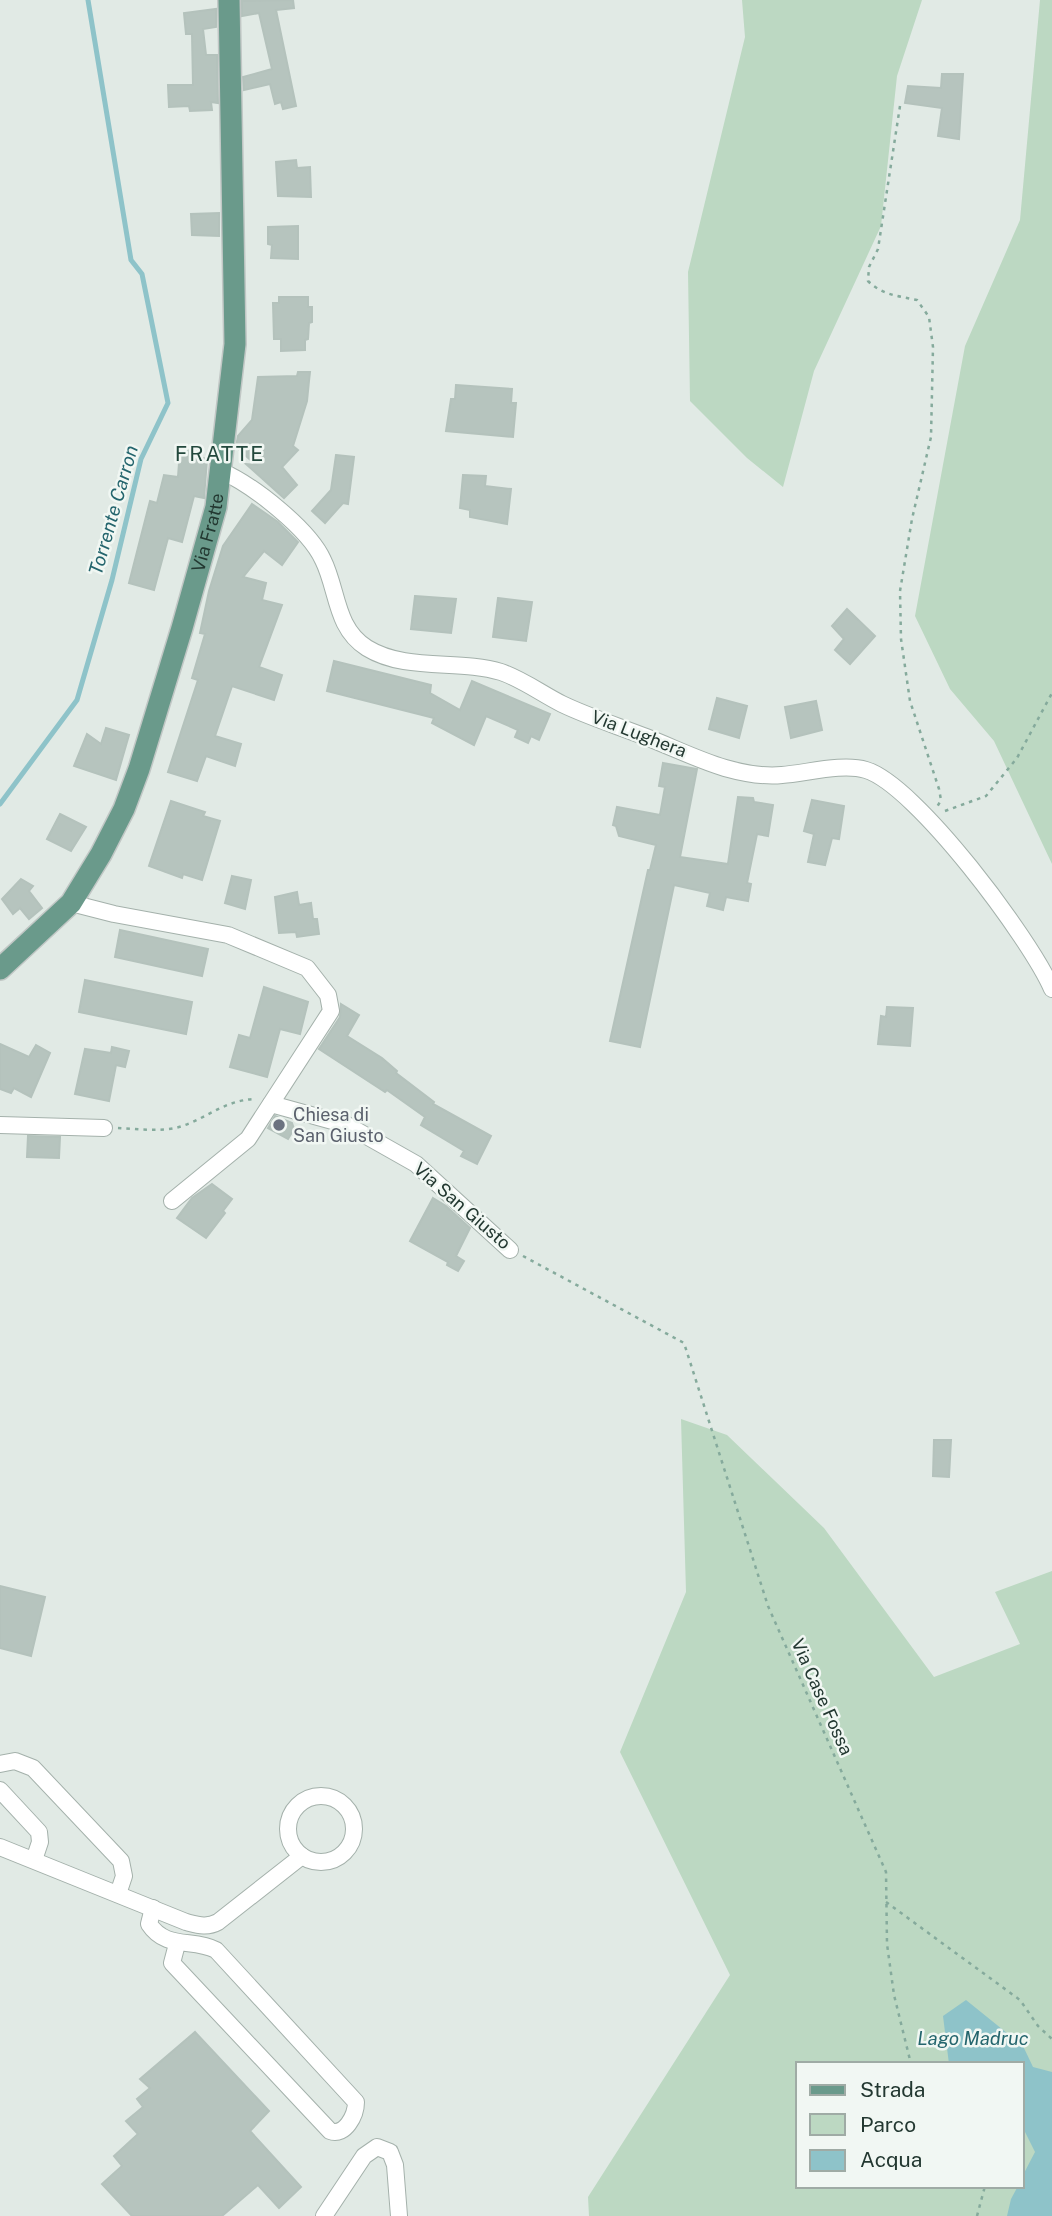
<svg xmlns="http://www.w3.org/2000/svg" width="1052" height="2216" viewBox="0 0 1052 2216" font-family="'Public Sans',sans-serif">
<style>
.green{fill:#bcd8c2;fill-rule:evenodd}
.water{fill:#8ec3c9}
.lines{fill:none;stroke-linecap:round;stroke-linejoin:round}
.stream{stroke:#8ec3c9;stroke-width:5}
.building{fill:#b6c4be;stroke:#b4c2bc;stroke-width:2}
.minor-casing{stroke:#a4b1ab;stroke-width:18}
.major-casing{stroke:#c1c7c5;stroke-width:24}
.path{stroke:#85aa9c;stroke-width:2.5;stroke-dasharray:3.5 5;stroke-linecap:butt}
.minor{stroke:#fff;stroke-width:16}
.major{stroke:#6a9a8b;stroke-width:21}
.worship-dot{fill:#6b7280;stroke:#f1f7f3;stroke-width:2.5}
.labels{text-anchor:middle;stroke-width:5;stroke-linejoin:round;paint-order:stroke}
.street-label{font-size:18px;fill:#233831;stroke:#f1f7f3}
.worship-label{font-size:18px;fill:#5b616d;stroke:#f1f7f3;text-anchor:start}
.water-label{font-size:19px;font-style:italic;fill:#24656d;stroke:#f1f7f3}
.quarter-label{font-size:21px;letter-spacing:2px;fill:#22483c;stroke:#f1f7f3}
</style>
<rect width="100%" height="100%" fill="#e1eae5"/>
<!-- green -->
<g class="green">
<polygon points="742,0 922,0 897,76 881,226 814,371 783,487 747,458 690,401 688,272 745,37"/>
<polygon points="1040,0 1052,0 1052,864 994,741 950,689 915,616 965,346 1020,220"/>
<path d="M 681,1419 L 727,1435 L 824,1528 L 934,1677 L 1020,1644 L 995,1592 L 1052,1571 L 1052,2216 L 589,2216 L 588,2197 L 730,1975 L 620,1752 L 686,1592 ZM 798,2064 L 1022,2064 L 1022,2186 L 798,2186 Z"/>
</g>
<!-- water -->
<polygon class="water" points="966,2000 1023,2046 1033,2067 1052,2072 1052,2216 1007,2216 1011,2199 1018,2186 1022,2186 1022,2177 1035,2152 1022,2126 1022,2064 949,2064 943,2016"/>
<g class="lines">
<!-- stream -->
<polyline class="stream" points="0,804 77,700 112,580 141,459 168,403 142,274 131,260 88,0"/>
</g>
<!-- building -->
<g class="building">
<polygon points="293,0 294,8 276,10 296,106 283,109 281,102 275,104 270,84 244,90 243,77 272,69 259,13 242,16 242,1"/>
<polygon points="216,9 216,27 203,29 206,55 217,55 218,103 211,102 212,110 190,111 189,106 169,107 168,85 193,85 192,34 186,34 184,13"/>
<polygon points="942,74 963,74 959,139 938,136 942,108 905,103 908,86 941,88"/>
<polygon points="296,160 297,168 310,167 311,197 278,196 276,162"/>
<polygon points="219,213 219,236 192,235 191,214"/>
<polygon points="298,226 298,259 271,258 272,245 268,244 268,227"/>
<polygon points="279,297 308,297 308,307 312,307 312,322 309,323 308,339 305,340 305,350 281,351 281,339 274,339 273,303 279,303"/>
<polygon points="298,372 310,372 309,381 307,401 293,446 298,450 282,467 297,485 284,498 246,464 256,465 236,447 238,436 252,420 258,377 297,376"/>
<polygon points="456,385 512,389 511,403 516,403 513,437 446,431 451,399 455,399"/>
<polygon points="180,449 198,452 198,457 207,459 204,498 194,496 182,542 168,538 154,590 129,583 150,501 157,503 164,475 178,477"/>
<polygon points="336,455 354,457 348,504 343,503 325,523 312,511 331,490"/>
<polygon points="463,475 486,476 485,486 511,489 507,524 470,517 470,510 460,508"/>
<polygon points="252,504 278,522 298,542 282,565 264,551 243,577 266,583 262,600 282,605 259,667 282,675 274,700 232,686 215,736 241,744 235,766 206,756 197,781 168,772 198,680 192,678 205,634 200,633 209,591 223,546"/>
<polygon points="415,596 456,599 451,633 411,629"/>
<polygon points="498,598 532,602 526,641 493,637"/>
<polygon points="847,609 875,636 850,664 835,650 844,639 832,626"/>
<polygon points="334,661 431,685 430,693 460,710 472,681 550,714 539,740 531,736 528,743 515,737 518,730 486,716 474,745 432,723 434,718 327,691"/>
<polygon points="717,698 747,706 739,738 709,729"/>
<polygon points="816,701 822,730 791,738 785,707"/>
<polygon points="106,728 129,735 116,780 74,766 87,734 101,744"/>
<polygon points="663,763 697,769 680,857 728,864 738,797 753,798 754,802 773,805 768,836 757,834 747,883 751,884 748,901 726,897 723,910 707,906 710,893 674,885 640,1047 610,1041 648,870 650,870 656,845 619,836 616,826 613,825 617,807 660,815 665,787 659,786"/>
<polygon points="812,800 844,806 839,839 832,838 825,865 808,862 814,834 804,831"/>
<polygon points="171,801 205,812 203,816 220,821 202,880 183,874 182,878 149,866"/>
<polygon points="60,814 86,827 71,851 47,839"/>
<polygon points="232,876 251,880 245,909 225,903"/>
<polygon points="21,879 33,886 29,891 42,908 29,919 20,908 13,914 2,899"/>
<polygon points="297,892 299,905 311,903 313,919 317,919 319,934 297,937 296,932 279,933 275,897"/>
<polygon points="120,930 208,949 202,976 115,957"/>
<polygon points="85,980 192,1002 186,1034 79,1012"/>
<polygon points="264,987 308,1002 300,1034 280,1029 267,1077 230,1067 239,1035 250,1038"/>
<polygon points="341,1004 359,1015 347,1036 382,1058 397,1071 396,1073 434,1102 433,1104 491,1136 477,1164 461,1156 464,1151 421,1125 425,1117 387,1090 385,1092 319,1049 340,1017"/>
<polygon points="887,1007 913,1008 910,1046 878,1044 881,1016 886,1017"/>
<polygon points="0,1044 29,1057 36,1045 50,1053 31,1097 14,1088 11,1093 0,1089"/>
<polygon points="112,1047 129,1051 125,1067 116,1065 109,1101 75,1094 85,1049 111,1053"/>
<polygon points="275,1116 292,1123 294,1129 288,1139 268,1128"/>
<polygon points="28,1136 60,1137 59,1158 27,1157"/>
<polygon points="212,1184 232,1199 223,1211 225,1213 206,1238 177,1218 192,1198"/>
<polygon points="433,1198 446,1206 470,1228 456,1256 464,1261 458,1271 447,1265 448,1262 410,1241"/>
<polygon points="934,1440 951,1440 949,1477 933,1476"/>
<polygon points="0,1586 45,1597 31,1656 0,1648"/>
<polygon points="195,2032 269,2111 250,2131 301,2187 279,2208 258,2185 222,2216 132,2216 102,2184 122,2166 114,2156 138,2134 126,2121 143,2107 137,2099 150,2088 140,2079"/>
</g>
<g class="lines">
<!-- minor casing -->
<g class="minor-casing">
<g id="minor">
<path d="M 221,471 C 253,485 309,529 323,560 C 338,590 335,628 367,648 C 406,672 459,659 501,672 C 522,679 542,694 562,704 C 589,717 618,726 646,737 C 672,747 698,760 725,768 C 743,773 763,777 782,775 C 807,773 843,763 866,770 C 916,785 1031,940 1052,989"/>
<polyline points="71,903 114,914 228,935 307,968 328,995 331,1011 248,1139 172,1201"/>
<polyline points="271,1104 347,1125 416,1164 510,1250"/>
<polyline points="0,1125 104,1128"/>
<polyline points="0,1764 15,1761 33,1768 121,1861 124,1876 118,1894"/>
<polyline points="0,1790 39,1832 40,1842 34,1860"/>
<circle cx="321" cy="1829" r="33"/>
<path d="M 0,1847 L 186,1922 C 198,1925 207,1928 218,1922 L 302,1856"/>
<path d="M 153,1908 L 149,1924 C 166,1950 193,1938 216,1950 L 356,2102 C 356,2115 345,2137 330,2131 L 172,1963 L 177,1944"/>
<polyline points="324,2216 364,2156 377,2147 390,2152 395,2165 399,2216"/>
</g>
</g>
<!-- major casing -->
<g class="major-casing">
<g id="major">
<path id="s1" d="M 0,969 L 71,903 L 101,854 L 124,809 L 139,769 L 182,628 L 216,507 L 235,344 L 229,0"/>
</g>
</g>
<!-- path -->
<g class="path">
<path d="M 900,106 L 878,249 L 869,267 L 868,281 C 882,295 898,296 917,300 L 929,317 L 933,347 L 931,437 L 912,519 L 900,591 L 901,639 L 910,701 L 939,789 L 941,800 L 937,807"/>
<polyline points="945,811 986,796 1017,758 1052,693"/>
<path d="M 118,1128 C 137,1129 160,1132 179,1127 C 207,1119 223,1100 256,1099"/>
<polyline points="523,1256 684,1343 768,1606 886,1872 887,1944 894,1995 911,2064"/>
<polyline points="886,1902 1020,2000 1038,2026 1052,2039"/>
<polyline points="977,2216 985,2186"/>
</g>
<!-- minor -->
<use href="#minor" class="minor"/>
<!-- major -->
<use href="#major" class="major"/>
</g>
<!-- markers -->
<circle class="worship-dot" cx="279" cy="1125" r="7"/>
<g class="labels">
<!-- street labels -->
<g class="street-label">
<text dy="6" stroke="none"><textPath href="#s1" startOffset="494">Via Fratte</textPath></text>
<text transform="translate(639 734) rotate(21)" y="6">Via Lughera</text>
<text transform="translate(462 1206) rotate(41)" y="6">Via San Giusto</text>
<text transform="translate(822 1697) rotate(66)" y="6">Via Case Fossa</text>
</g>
<!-- worship labels -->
<g class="worship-label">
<text x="293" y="1121">Chiesa di<tspan x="293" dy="21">San Giusto</tspan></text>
</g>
<!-- water labels -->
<g class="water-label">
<text transform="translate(113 510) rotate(-74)" y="7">Torrente Carron</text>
<text x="973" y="2045">Lago Madruc</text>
</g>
<!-- quarter labels -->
<g class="quarter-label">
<text x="220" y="461">FRATTE</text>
</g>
</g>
<!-- legend -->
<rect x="796" y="2062" width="228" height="126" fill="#f1f7f3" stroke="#9faba5" stroke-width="2"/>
<rect x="810" y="2085" width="35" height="10" fill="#6a9a8b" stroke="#9faba5" stroke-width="2"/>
<text x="860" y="2097" font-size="21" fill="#233831">Strada</text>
<rect x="810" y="2114" width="35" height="21" fill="#bcd8c2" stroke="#9faba5" stroke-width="2"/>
<text x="860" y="2132" font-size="21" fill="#233831">Parco</text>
<rect x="810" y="2150" width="35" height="21" fill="#8ec3c9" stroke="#9faba5" stroke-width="2"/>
<text x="860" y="2167" font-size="21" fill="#233831">Acqua</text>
</svg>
